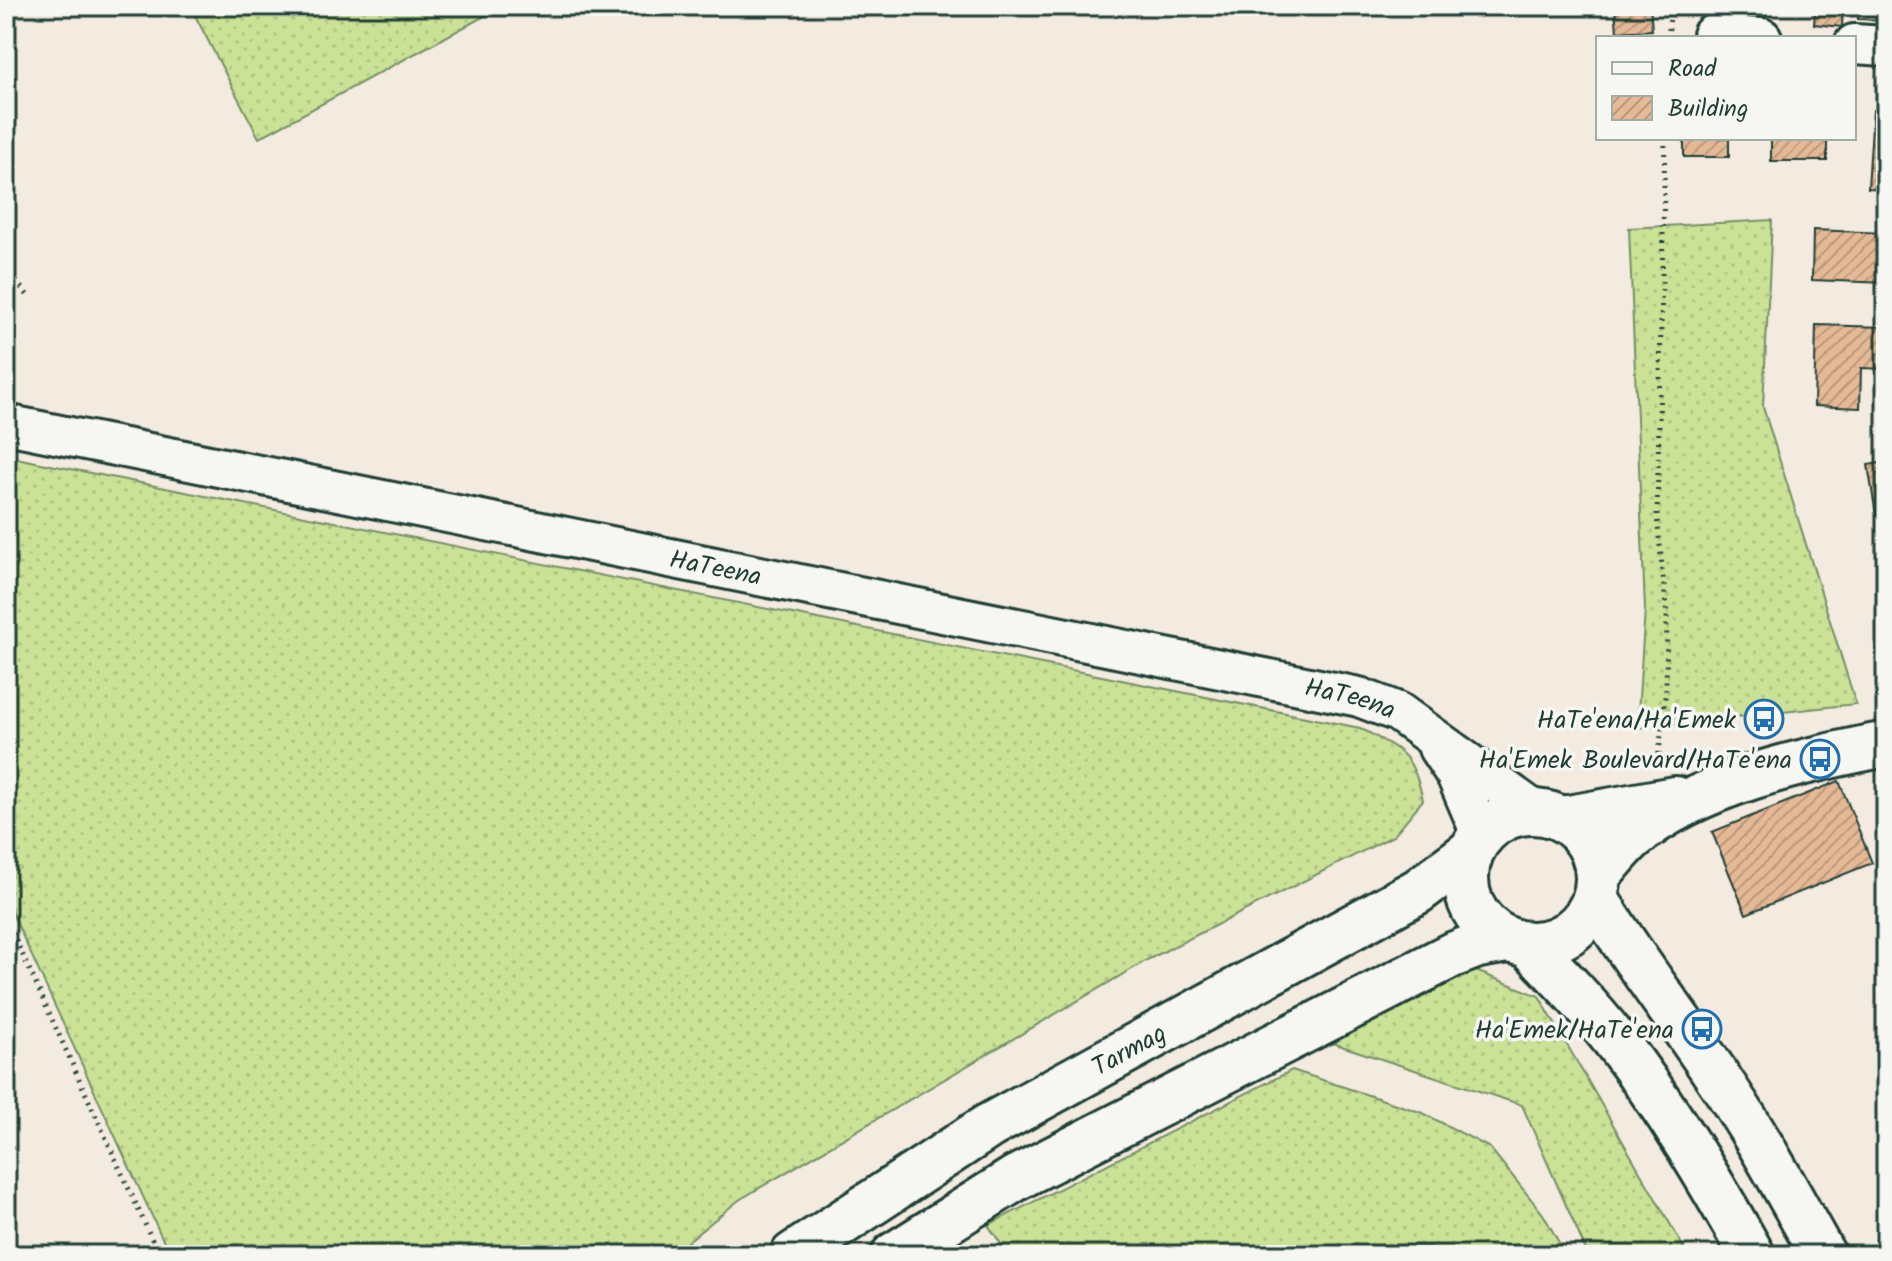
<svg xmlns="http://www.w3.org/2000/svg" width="1892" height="1261" viewBox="0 0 1892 1261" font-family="Kalam,sans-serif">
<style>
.grass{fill:url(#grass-dots);stroke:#748f65;stroke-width:2}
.building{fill:url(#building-hatch);stroke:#1f3d34;stroke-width:2}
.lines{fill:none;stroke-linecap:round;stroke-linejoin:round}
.street-casing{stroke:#1f3d34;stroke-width:44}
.secondary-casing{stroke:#1f3d34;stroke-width:50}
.path{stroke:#1f3d34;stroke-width:5;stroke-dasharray:2 6;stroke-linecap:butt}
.street{stroke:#f6f6f2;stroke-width:38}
.secondary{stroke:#f6f6f2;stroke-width:44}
.labels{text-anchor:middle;stroke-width:7;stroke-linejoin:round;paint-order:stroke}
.street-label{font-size:26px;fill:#1f3d34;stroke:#f6f6f2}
.poi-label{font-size:26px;fill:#1f3d34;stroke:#f6f6f2;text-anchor:end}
</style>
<defs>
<pattern id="grass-dots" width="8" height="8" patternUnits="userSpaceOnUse" patternTransform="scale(2)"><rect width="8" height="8" fill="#cae196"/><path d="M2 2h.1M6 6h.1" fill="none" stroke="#adc282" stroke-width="1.8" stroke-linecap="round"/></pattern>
<pattern id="building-hatch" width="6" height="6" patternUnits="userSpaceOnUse" patternTransform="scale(2)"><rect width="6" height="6" fill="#e6b996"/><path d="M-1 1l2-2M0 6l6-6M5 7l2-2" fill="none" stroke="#ba987b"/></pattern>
</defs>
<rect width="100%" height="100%" fill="#f3eae0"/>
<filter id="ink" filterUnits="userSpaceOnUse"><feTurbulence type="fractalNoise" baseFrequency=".0125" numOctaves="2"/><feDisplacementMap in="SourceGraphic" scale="16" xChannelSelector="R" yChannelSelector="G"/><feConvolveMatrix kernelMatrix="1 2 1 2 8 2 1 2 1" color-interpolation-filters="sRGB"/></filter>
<g filter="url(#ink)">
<!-- grass -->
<g class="grass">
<polygon points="190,6 503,6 259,138"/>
<polygon points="1772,220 1763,407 1856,704 1637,728 1645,609 1629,228"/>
<path d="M 6,456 L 1360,728 C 1402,751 1412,751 1423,800 L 1393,836 L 1149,959 L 739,1200 L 671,1255 L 170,1255 L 6,900 Z"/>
<polygon points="1471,969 1539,996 1688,1255 1588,1255 1522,1105 1320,1039"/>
<polygon points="1292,1070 1423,1113 1490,1148 1543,1214 1566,1255 1451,1255 1427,1246 1271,1252 1262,1255 1009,1255 988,1225"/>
</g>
<!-- building -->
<g class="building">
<polygon points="1615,6 1650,6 1652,30 1617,32"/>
<polygon points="1781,6 1843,6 1842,27 1814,24 1815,11 1781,8"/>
<polygon points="1858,6 1886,6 1886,20 1858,19"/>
<polygon points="1873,110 1886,111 1886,189 1868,188"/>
<rect x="1684" y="138" width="45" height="19"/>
<rect x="1771" y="138" width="56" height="23"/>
<polygon points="1813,230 1886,233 1886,283 1812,280"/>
<polygon points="1816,325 1886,327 1886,369 1861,368 1860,408 1814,406"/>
<polygon points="1886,462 1886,514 1876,515 1868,465"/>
<polygon points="1839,781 1872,863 1746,914 1712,832"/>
</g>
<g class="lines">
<!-- street casing -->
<g class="street-casing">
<g id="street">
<polyline points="1712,35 1762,38"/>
<polyline points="1854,44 1886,46"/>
<path id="s1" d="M 6,424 L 1359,697 L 1398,712 L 1535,811"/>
<polyline points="1438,748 1456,775 1481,834"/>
</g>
</g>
<!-- secondary casing -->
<g class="secondary-casing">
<g id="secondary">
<circle cx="1532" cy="878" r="66"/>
<polyline points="1563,819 1675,799"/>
<path d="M 1599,875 C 1609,863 1620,849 1632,838 C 1697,783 1805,760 1886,744"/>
<path d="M 1596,899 C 1633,960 1677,1016 1717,1076 C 1756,1133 1789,1195 1823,1255"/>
<path d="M 1528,944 C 1558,975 1588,1006 1614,1039 C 1667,1107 1710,1180 1752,1255"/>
<path id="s2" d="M 793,1255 L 989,1126 L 1418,891 L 1470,852"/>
<polyline points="894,1255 1016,1178 1452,955 1478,945 1507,940"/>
</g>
</g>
<!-- path -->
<g class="path">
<polyline points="1668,38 1671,6"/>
<polyline points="6,268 28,296"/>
<polyline points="1658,762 1666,688 1667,616 1657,516 1665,138"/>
<polyline points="6,918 159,1255"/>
</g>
<!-- street -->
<use href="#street" class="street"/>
<!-- secondary -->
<use href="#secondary" class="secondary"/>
</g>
</g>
<!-- icons -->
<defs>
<g id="bus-ring" transform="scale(2)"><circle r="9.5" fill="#f6f6f2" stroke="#1f6fb2" stroke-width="1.5"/><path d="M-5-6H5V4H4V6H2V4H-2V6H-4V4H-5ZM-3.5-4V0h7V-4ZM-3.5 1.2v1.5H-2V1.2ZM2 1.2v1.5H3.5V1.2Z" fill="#1f6fb2"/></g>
</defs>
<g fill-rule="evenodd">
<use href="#bus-ring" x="1764" y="719"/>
<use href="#bus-ring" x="1820" y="759"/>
<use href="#bus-ring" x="1702" y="1029"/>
</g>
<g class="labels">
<!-- street labels -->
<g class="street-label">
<text dy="9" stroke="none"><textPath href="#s1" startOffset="724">HaTeena</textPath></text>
<text dy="9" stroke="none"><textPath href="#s1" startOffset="1372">HaTeena</textPath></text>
<text dy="9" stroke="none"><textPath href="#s2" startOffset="394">Tarmag</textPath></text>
</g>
<!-- poi labels -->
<g class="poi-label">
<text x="1736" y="728">HaTe'ena/Ha'Emek</text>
<text x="1792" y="768">Ha'Emek Boulevard/HaTe'ena</text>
<text x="1674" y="1038">Ha'Emek/HaTe'ena</text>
</g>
</g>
<!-- margin -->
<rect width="1892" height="1261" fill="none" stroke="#f6f6f2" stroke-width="32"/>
<rect x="16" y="16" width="1860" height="1229" fill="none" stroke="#1f3d34" stroke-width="3" filter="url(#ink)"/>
<!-- legend -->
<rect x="1596" y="36" width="260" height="104" fill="#f6f6f2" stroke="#a0aca6" stroke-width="2"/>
<rect x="1612" y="62" width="40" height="12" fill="#f6f6f2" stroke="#a0aca6" stroke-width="2"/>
<text x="1668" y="76" font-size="24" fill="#1f3d34">Road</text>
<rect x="1612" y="96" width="40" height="24" fill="url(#building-hatch)" stroke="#a0aca6" stroke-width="2"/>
<text x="1668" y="116" font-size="24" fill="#1f3d34">Building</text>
</svg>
